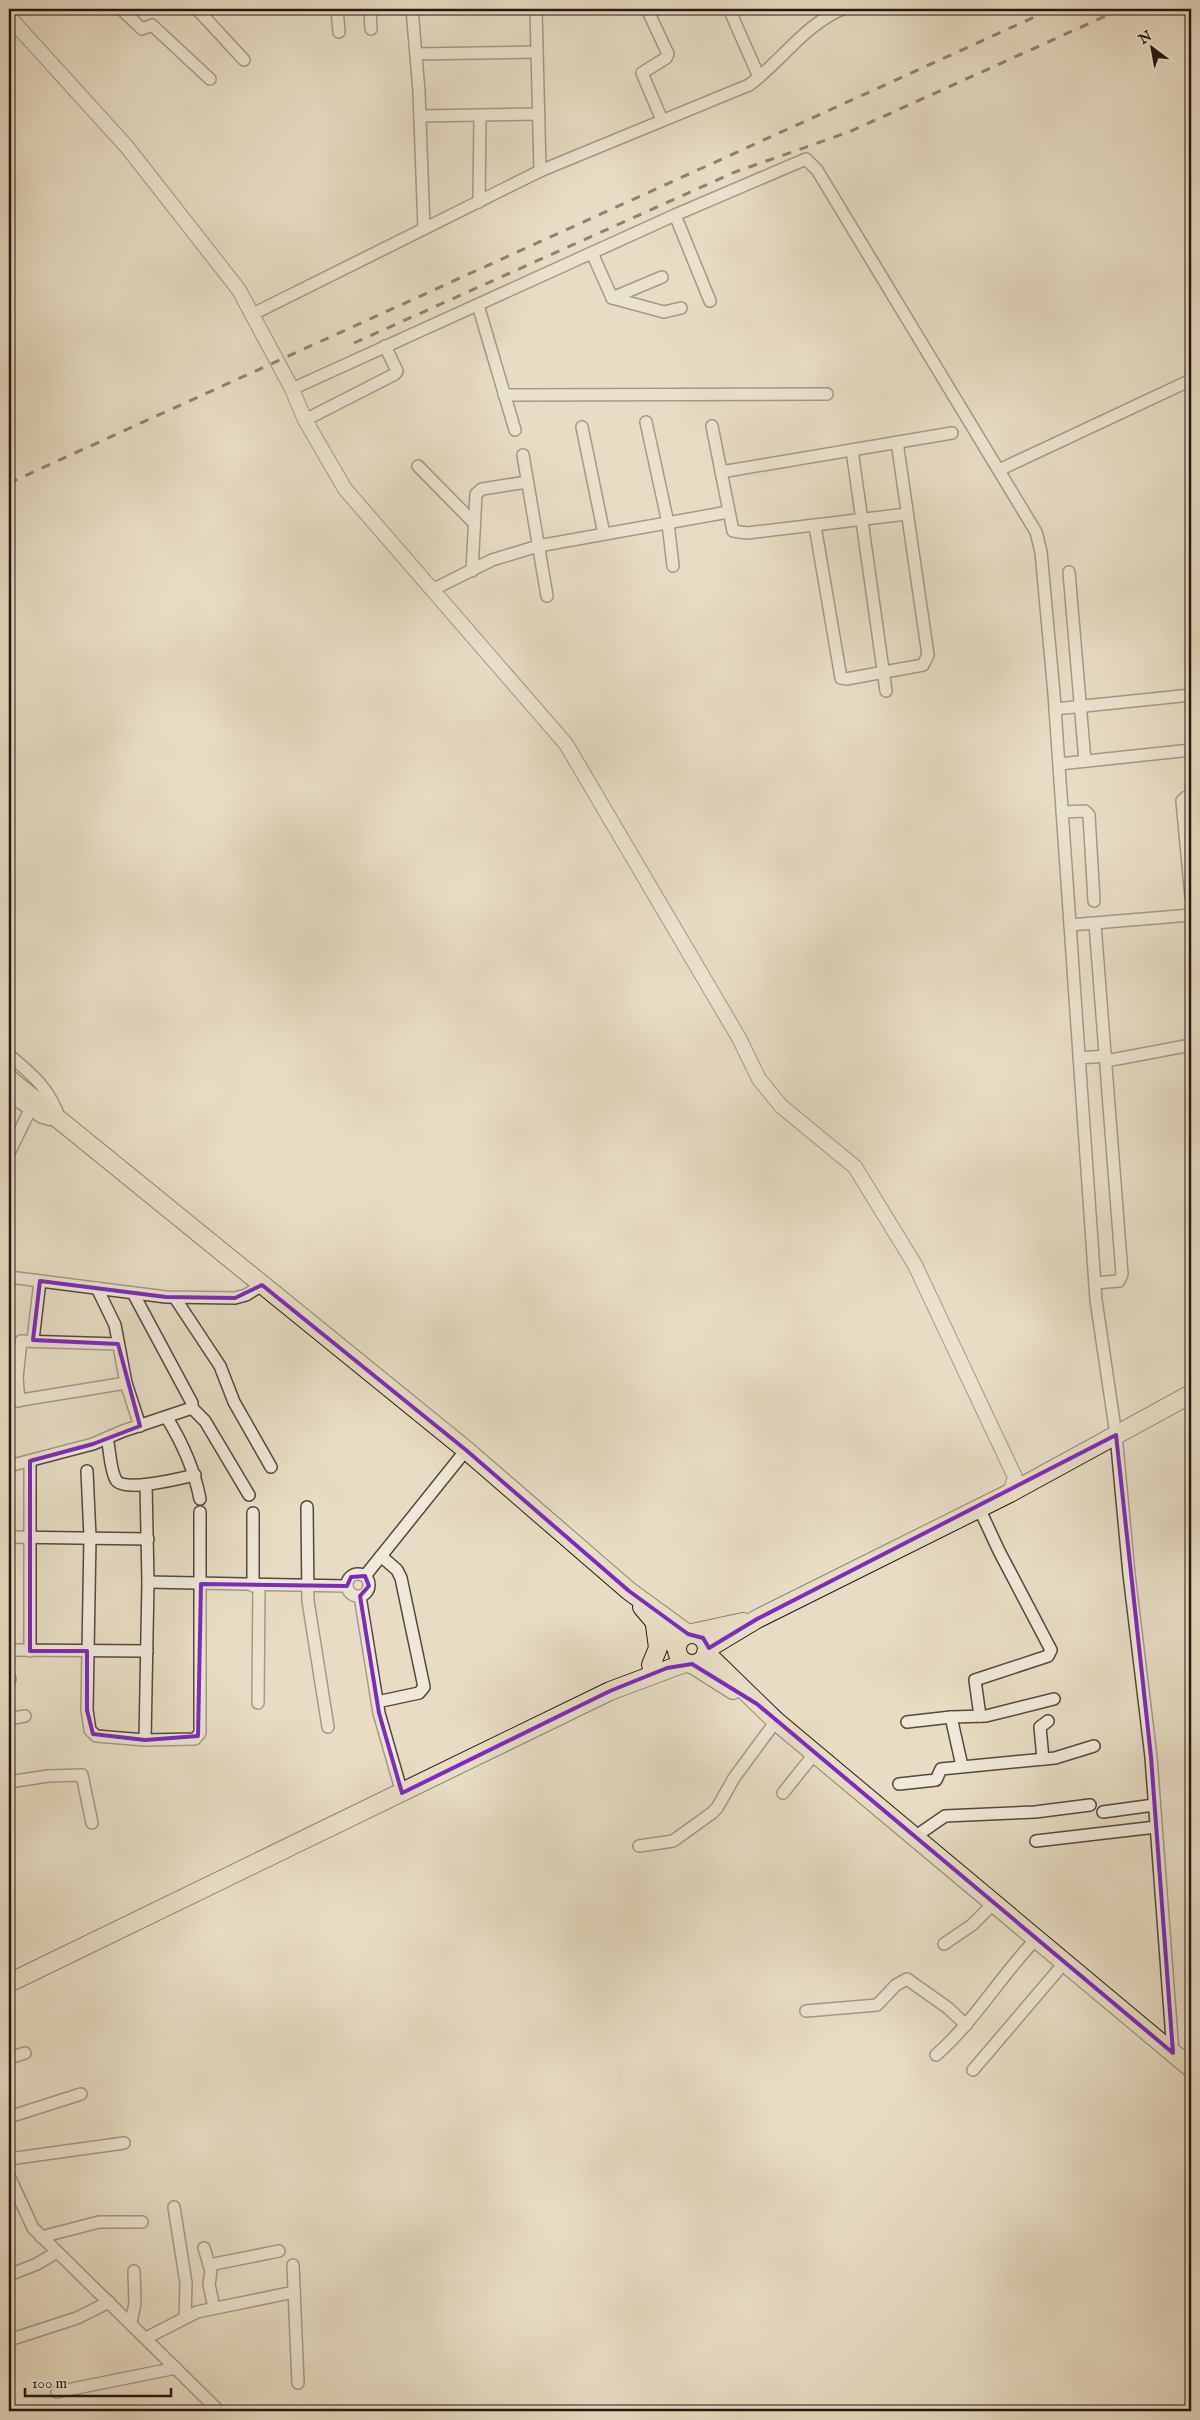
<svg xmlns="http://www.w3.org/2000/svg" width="1200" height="2420" viewBox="0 0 1200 2420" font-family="'IM FELL English',serif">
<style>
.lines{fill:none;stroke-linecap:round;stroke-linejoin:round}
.minor-casing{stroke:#56473d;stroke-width:14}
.tertiary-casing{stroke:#56473d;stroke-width:16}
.trunk-casing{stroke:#251510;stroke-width:20}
.minor{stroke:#f0e9d9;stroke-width:11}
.tertiary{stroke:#f0e9d9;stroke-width:14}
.trunk{stroke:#e8ddc4;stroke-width:18}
.rail{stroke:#251510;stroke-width:3;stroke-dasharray:9 9;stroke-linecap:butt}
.marked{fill:none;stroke:#7b2cbf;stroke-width:4;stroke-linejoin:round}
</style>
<rect width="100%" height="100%" fill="#e8ddc4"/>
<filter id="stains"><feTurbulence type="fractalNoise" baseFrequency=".004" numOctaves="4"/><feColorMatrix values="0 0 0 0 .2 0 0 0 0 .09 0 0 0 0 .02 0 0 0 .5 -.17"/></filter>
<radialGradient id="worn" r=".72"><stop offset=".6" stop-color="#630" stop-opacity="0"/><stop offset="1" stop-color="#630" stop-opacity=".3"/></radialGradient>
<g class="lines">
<!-- minor casing -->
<g class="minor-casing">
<g id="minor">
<polyline points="121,9 142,29 152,25 210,79"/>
<polyline points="197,9 244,60"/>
<polyline points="337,9 339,32"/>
<polyline points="370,9 371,29"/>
<polyline points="412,9 419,91 424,229"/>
<polyline points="536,9 540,171"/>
<polyline points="647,9 668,54 666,58 642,73 662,120"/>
<polyline points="729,9 759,77"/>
<polyline points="416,54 537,52"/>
<polyline points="420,116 539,114"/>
<polyline points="479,202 480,115"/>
<polyline points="675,215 710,301"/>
<polyline points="592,253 612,298 664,312 681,308"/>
<polyline points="612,298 662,277"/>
<polyline points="478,305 515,430"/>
<path d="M 253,314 L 540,171 L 749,85 C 783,60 802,27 842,9"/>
<polyline points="292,389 675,215 806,159 817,170 1036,532 1041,552 1054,694 1096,1300 1116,1435 1129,1574 1151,1757 1173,2053"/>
<polyline points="504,395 827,394"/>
<polyline points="305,420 395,374 397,371 385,346"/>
<polyline points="646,422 668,523 673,566"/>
<polyline points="712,426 733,531 747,533 907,514"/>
<polyline points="582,427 604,534"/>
<polyline points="852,450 886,691"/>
<polyline points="523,455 547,596"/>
<polyline points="418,466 474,523"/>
<polyline points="999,470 1191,380"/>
<polyline points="721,472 952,433"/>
<polyline points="815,526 841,678 846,679 923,665 928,655 897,442"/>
<polyline points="472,571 476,494 482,489 527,482"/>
<polyline points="1069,572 1085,761"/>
<polyline points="432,590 492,560 538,546 728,512"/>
<polyline points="1055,709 1191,695"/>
<polyline points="1059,764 1191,750"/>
<polyline points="1191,796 1186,797 1182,801 1191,897"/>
<polyline points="1062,812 1085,811 1089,815 1094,901"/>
<polyline points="1095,924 1122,1274 1119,1281 1095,1283"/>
<polyline points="1070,925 1191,915"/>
<path d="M 9,1055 C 33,1075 50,1089 60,1120"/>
<polyline points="1079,1058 1106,1056"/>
<polyline points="1106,1061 1191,1045"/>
<polyline points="9,1095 41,1117 56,1121"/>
<polyline points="9,1153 30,1110"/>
<polyline points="9,1277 166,1297 235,1298 246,1295 262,1285"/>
<polyline points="97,1288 115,1325 126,1383 140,1426"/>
<polyline points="175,1298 220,1366 234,1402 271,1467"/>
<polyline points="33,1340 40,1281"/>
<polyline points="19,1401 17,1378 21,1341 118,1344"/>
<polyline points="9,1402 126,1383"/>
<polyline points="192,1408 205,1421 249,1495"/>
<path d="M 167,1418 C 183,1444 194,1468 200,1499"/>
<path d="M 107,1438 C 110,1450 110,1470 116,1480 C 123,1493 182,1478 195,1475"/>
<polyline points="9,1466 93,1444 123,1431 192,1408 192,1403 133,1293"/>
<polyline points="87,1471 90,1537 87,1710 90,1730 96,1736 145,1740 195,1739 200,1733 200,1512"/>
<polyline points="307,1507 308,1601 328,1727"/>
<polyline points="979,1508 999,1551 1051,1650 1048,1656 975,1680 980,1716"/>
<polyline points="9,1537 148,1539"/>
<circle cx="358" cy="1585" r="11"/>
<polyline points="365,1576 466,1450"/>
<polyline points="148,1582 347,1586"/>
<polyline points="253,1586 253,1513"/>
<polyline points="360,1596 379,1713 402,1793"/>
<polyline points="9,1650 147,1651"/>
<polyline points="30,1651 30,1461"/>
<polyline points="9,1679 10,1679"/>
<polyline points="377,1702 419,1693 424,1687 401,1578 397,1570 381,1556"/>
<polyline points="258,1703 259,1586"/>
<polyline points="951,1717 962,1766"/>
<polyline points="9,1719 25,1716"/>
<polyline points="907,1722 951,1717 986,1716 1054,1699"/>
<polyline points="145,1740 148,1582 146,1485"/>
<polyline points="1043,1759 1040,1727 1048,1721"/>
<polyline points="9,1782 48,1776 82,1775 92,1823"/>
<polyline points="899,1784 936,1780 941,1769 1055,1758 1094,1746"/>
<polyline points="783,1793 815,1753"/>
<polyline points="1103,1812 1154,1805"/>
<polyline points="916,1836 945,1816 1035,1812 1090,1805"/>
<polyline points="1036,1841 1156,1827"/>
<polyline points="639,1846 673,1841 712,1813 717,1808 734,1778 776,1721"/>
<polyline points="944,1944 972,1925 994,1903"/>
<polyline points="806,2011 877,2005 896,1985 907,1979 948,2008 966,2025"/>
<path d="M 936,2055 C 975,2021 1001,1975 1037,1938"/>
<polyline points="9,2058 25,2053"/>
<polyline points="973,2070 1065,1962"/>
<polyline points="9,2117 81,2094"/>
<polyline points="9,2159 124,2143"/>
<polyline points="9,2176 33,2228 219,2411"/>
<polyline points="174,2207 186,2283 185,2318"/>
<polyline points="41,2237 99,2222 142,2222"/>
<polyline points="204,2248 211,2271 209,2284 214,2308"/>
<polyline points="209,2265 279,2251"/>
<polyline points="293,2265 298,2383"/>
<polyline points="9,2275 37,2264 57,2252"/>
<polyline points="131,2323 135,2303 134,2271"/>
<polyline points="146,2338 197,2312 294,2292"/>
<polyline points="9,2340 77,2318 109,2302"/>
<polyline points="57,2392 176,2368"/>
</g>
</g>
<!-- tertiary casing -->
<g class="tertiary-casing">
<polyline id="tertiary" points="9,17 127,147 239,290 292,389 305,420 345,489 566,744 739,1038 759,1079 781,1106 855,1167 915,1265 1015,1477 1010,1493"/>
</g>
<!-- trunk casing -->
<g class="trunk-casing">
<g id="trunk">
<polyline points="9,1079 466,1450 629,1591 688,1634"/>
<polyline points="642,1607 676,1647"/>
<polyline points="692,1633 743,1622"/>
<circle cx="692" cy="1649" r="15"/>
<polyline points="707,1649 757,1619 1010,1493 1191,1394"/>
<polyline points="706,1653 776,1721 1191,2068"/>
<polyline points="692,1664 733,1690"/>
<polyline points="651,1665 658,1648 655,1625"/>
<polyline points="9,1983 610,1691 685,1663"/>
</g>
</g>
<!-- minor -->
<use href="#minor" class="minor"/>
<!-- tertiary -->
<use href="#tertiary" class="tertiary"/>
<!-- trunk -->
<use href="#trunk" class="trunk"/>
<!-- rail -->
<g class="rail">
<polyline points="354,343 735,172 849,132 1121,9"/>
<polyline points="9,483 1052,9"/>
</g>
</g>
<!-- marked area -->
<path d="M0 0H1200V2420H0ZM 40,1281 L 166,1297 L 235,1298 L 262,1285 L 466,1450 L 629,1591 L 688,1634 L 703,1638 L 709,1648 L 757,1619 L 1116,1435 L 1151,1757 L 1173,2053 L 757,1704 L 692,1664 L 667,1668 L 610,1691 L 402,1793 L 379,1713 L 360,1596 L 369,1586 L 365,1576 L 351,1577 L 347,1586 L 201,1584 L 198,1736 L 145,1740 L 93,1734 L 87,1710 L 87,1651 L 30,1651 L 30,1461 L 93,1444 L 140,1426 L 118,1344 L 33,1340 Z" fill="#e8ddc4" fill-opacity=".55" fill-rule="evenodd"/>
<path class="marked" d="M 40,1281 L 166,1297 L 235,1298 L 262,1285 L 466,1450 L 629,1591 L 688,1634 L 703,1638 L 709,1648 L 757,1619 L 1116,1435 L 1151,1757 L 1173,2053 L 757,1704 L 692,1664 L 667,1668 L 610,1691 L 402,1793 L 379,1713 L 360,1596 L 369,1586 L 365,1576 L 351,1577 L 347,1586 L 201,1584 L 198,1736 L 145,1740 L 93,1734 L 87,1710 L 87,1651 L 30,1651 L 30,1461 L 93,1444 L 140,1426 L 118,1344 L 33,1340 Z"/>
<!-- margin -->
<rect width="1200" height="2420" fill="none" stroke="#e8ddc4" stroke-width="30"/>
<rect x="10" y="10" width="1180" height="2400" fill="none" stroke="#251510" stroke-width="2.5"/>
<rect x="15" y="15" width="1170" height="2390" fill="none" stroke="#251510"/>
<!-- north arrow -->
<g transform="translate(1152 48) rotate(328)" stroke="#f0e9d9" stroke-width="4" paint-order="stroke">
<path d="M0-4L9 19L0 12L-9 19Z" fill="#251510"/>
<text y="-8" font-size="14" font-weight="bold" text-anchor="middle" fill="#251510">N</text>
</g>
<!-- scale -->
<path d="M25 2388v8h146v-8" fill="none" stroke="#251510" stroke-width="2.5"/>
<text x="32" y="2388" font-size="15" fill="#251510" stroke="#f0e9d9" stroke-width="4" paint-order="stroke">100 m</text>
<rect width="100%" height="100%" filter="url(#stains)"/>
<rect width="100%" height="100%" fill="url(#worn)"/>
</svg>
